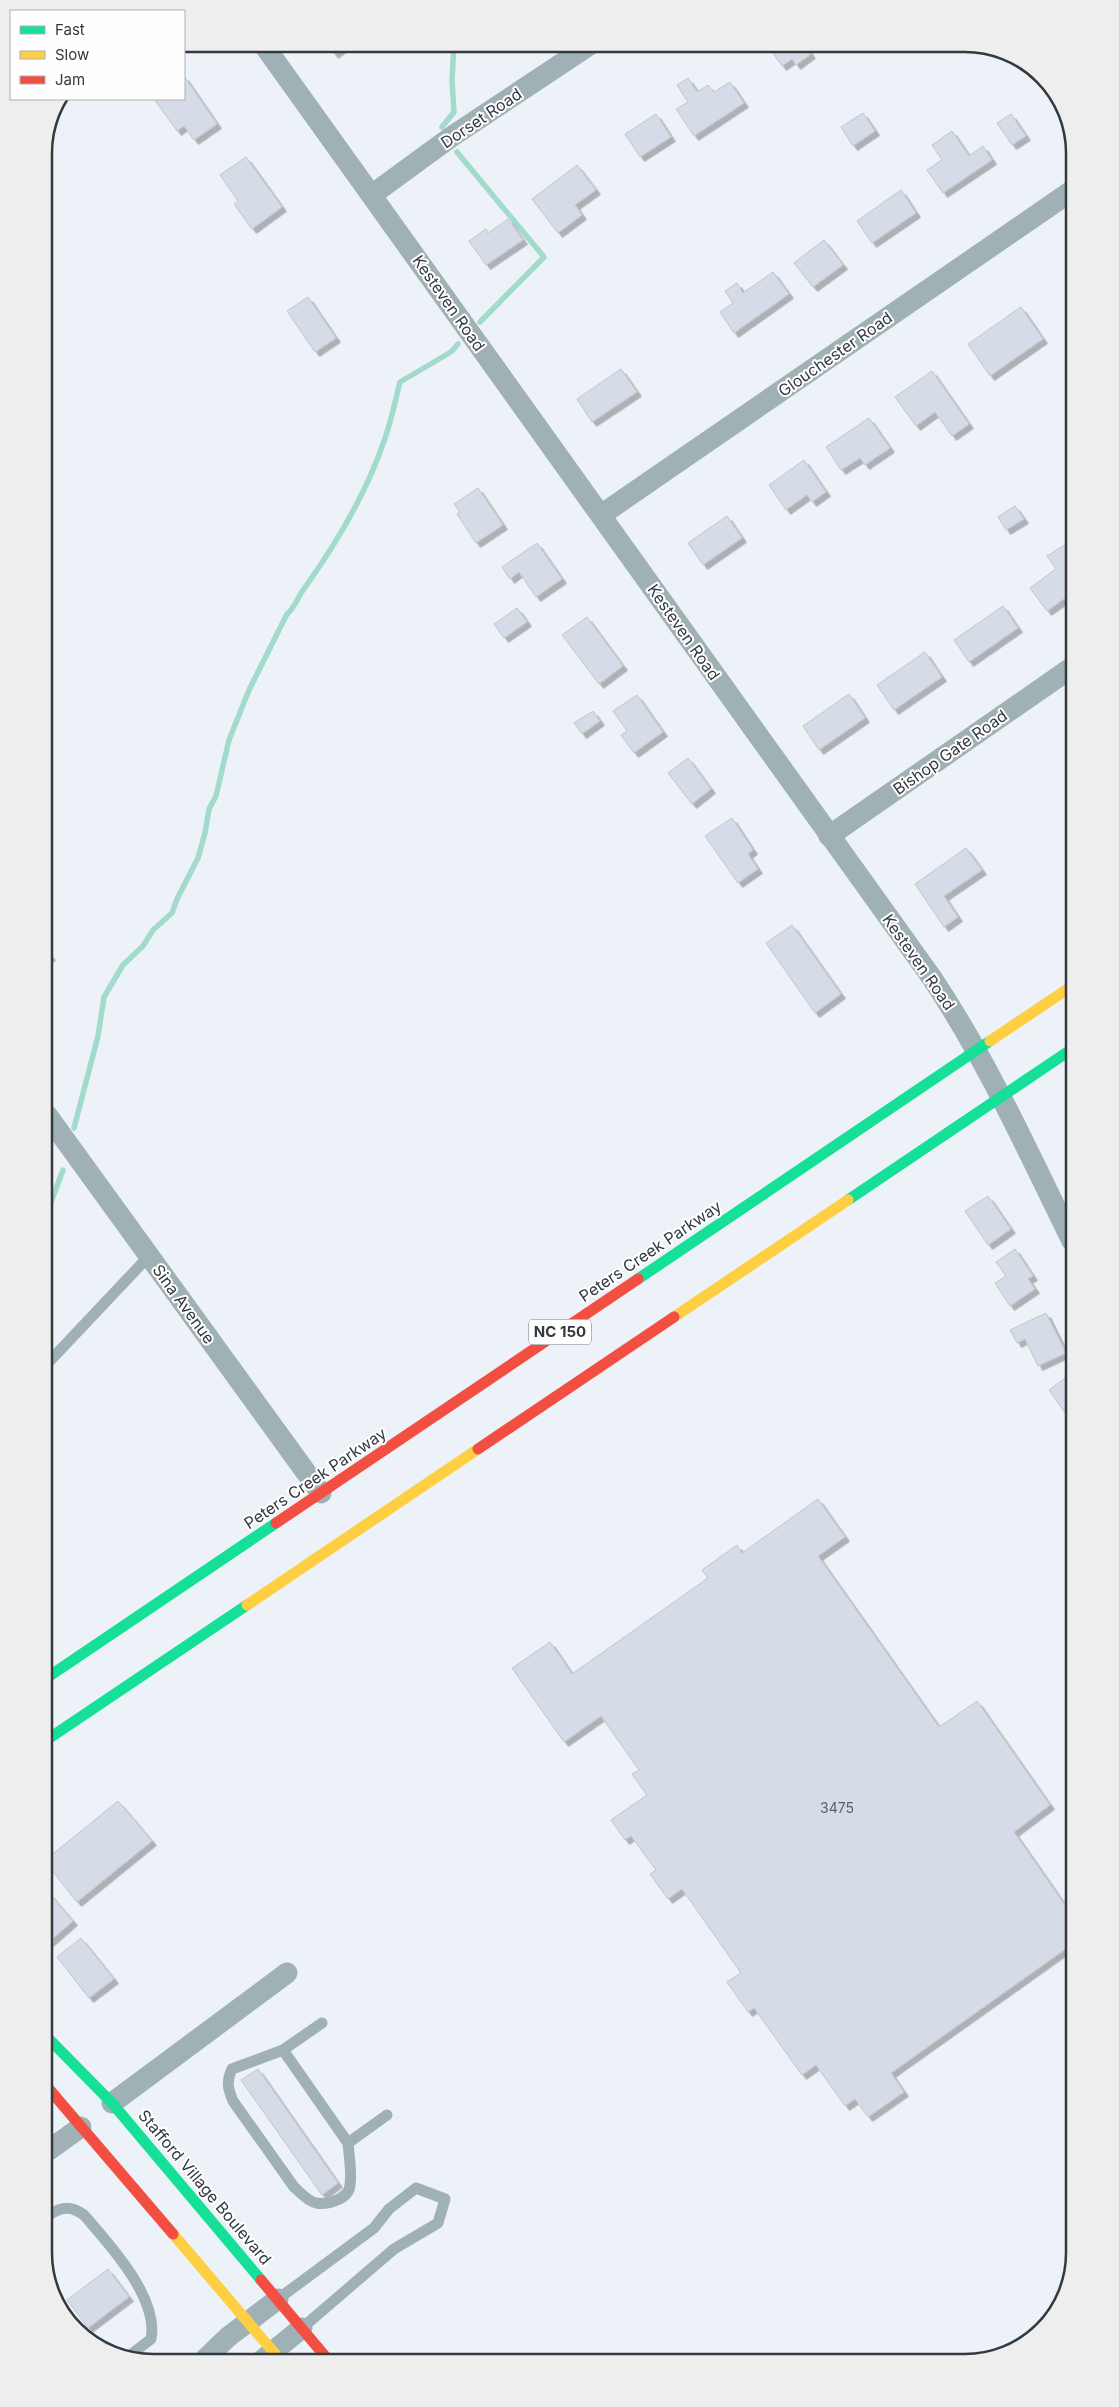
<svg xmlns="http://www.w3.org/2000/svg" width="1119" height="2407" viewBox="0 0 1119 2407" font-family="Inter,sans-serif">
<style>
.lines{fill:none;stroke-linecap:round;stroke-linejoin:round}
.stream{stroke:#a2dacb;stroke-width:5.5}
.building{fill:#d6dbe8;stroke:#c1c5ca;filter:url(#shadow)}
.lane{stroke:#a0b1b6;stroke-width:11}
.street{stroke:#a0b1b6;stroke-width:21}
.fast{stroke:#16e098;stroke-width:11}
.slow{stroke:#ffcf43;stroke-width:11}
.jam{stroke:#f24e42;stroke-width:11}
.labels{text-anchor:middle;stroke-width:4;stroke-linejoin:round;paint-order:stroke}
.number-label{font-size:14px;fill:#5c626a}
.shield{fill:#fefefe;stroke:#6f7478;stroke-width:1}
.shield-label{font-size:15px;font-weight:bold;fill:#32393f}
.street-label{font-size:16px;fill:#32393f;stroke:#fefefe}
.rim{fill:none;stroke:#32393f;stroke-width:2.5}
</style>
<defs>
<filter id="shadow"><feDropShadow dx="4.5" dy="4.5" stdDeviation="0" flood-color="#0004"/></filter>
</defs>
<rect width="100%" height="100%" fill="#ecf2f7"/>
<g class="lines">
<!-- stream -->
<g class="stream">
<polyline points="442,127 454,112 452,80 454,44"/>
<polyline points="457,152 544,257 480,322"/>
<path d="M 74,1128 L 98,1036 L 104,997 L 123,965 L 143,946 L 153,930 L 172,913 L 177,899 L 198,858 L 205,833 L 209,809 L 216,796 L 229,740 L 249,690 L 287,614 C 295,608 299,594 306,586 C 338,541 366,494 384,441 C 391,422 395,402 400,382 L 451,352 L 458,344"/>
<polyline points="47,1213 63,1170"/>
</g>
</g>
<!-- building -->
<g class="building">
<polygon points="326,44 347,44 334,54"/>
<polygon points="766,44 810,44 806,47 811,54 796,65 792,59 782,66"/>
<polygon points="184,76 217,124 194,140 184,126 177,131 154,99 184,99"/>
<polygon points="688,78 697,92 708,85 714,92 730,82 744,103 694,136 676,109 688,102 677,85"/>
<polygon points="863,113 875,131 853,146 841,127"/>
<polygon points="656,114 671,137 640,157 625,134"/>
<polygon points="1011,114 1026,136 1012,145 997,123"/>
<polygon points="952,131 969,156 983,146 992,160 943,193 927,170 942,160 932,145"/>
<polygon points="246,157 282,207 252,229 234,204 238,201 220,175"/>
<polygon points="577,165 596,190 575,205 582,215 558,233 532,199"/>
<polygon points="901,190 916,213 872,243 857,221"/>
<polygon points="508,219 523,240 486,265 469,241 486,229 488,233"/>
<polygon points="824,240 843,265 813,287 794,263"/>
<polygon points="773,272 789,294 734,333 720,312 733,303 725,291 737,283 743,293"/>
<polygon points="308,297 336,338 315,352 287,311"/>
<polygon points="1021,307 1043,339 990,376 968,344"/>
<polygon points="621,369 637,392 592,422 577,399"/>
<polygon points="932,371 969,424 952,436 935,412 916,426 895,397"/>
<polygon points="869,418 890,448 865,465 860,458 841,470 826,447"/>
<polygon points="804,460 826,492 812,502 807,495 786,510 769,485"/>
<polygon points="478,488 503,525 476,543 457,514 460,512 454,504"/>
<polygon points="1015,506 1024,519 1006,530 998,517"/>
<polygon points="727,516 742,538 703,565 688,543"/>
<polygon points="537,543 562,579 536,597 519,572 510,579 502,567"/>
<polygon points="1066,544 1071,550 1071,594 1047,611 1030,588 1056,569 1047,556"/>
<polygon points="1003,606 1018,628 969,662 954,640"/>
<polygon points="517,608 527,622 504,638 494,624"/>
<polygon points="587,617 623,666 599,684 562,635"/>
<polygon points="925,652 942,677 894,710 877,685"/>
<polygon points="849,694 865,718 819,750 803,726"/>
<polygon points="637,695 663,732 634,753 621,735 627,731 613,711"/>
<polygon points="593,711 600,721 582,734 574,723"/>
<polygon points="688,758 711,789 692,804 668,773"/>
<polygon points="732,818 753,850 748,854 758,869 738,883 705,836"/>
<polygon points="966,848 982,870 944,896 958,917 944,927 915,884"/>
<polygon points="792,925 841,994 815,1013 766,943"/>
<polygon points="46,950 51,956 46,960"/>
<polygon points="988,1196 1011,1229 988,1245 965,1211"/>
<polygon points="1015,1249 1033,1276 1028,1279 1035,1289 1010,1306 995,1283 1006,1276 996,1262"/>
<polygon points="1046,1313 1066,1353 1038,1366 1025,1339 1017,1343 1010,1330"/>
<polygon points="1072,1373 1073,1375 1073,1424 1049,1390"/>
<polygon points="818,1499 845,1537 818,1556 939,1727 977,1701 1050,1805 1014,1832 1074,1918 1074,1943 891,2073 904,2092 868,2117 855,2099 845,2106 816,2065 802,2075 754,2008 748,2012 727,1982 741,1973 682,1889 668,1899 650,1874 656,1870 631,1836 625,1840 611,1820 647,1795 632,1774 639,1770 601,1716 564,1742 512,1668 550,1642 572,1674 708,1578 702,1570 737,1545 742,1553"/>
<polygon points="118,1801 152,1841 77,1902 49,1867 49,1857"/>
<polygon points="49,1893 73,1921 49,1942"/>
<polygon points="81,1938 114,1979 89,1998 57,1957"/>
<polygon points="258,2069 338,2183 322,2195 241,2080"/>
<polygon points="108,2269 129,2297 88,2328 67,2300"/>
</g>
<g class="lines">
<!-- lane -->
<g class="lane">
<polyline points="47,1364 149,1256"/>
<polyline points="322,2023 283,2050 348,2143 387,2115"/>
<path d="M 283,2050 L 232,2069 C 226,2082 228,2089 233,2101 L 294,2187 C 300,2192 307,2201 316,2203 C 328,2205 349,2199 350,2185 C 352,2172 349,2156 348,2143"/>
<path d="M 49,2215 C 62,2206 72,2206 84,2215 C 110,2245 159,2298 151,2339 L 129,2356"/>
<polyline points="278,2299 374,2228 389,2209 416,2188 445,2199 438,2223 394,2249 302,2328"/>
</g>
<!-- street -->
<g class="street">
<path d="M 263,44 L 932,978 C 988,1062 1028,1152 1072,1241"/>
<polyline points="373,194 451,137 591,44"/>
<polyline points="601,515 1070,192"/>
<polyline points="829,836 1071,668"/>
<polyline points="47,1115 321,1493"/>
<polyline points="112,2103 287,1973"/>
<polyline points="49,2150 81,2127"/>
<polyline points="260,2362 302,2328"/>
<polyline points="201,2363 228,2337 278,2299"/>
</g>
<!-- fast -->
<g class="fast">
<polyline points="848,1200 1072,1049"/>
<polyline points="638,1279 990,1041"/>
<polyline points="48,1677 276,1523"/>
<polyline points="48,1739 247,1605"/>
<polyline points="49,2039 112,2103 261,2280"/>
</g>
<!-- slow -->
<g class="slow">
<polyline points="990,1041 1072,986"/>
<polyline points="674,1317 848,1200"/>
<polyline points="247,1605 478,1449"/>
<polyline points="173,2234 282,2362"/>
</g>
<!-- jam -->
<g class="jam">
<polyline points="478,1449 674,1317"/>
<polyline points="276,1523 638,1279"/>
<polyline points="49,2089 173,2234"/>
<polyline points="261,2280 330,2362"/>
</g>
</g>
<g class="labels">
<!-- number labels -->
<g class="number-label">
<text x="837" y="1813">3475</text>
</g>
<!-- shield labels -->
<rect class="shield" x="529" y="1319.5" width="62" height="25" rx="4"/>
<g class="shield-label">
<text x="560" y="1337">NC 150</text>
</g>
<!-- street labels -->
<g class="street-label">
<text transform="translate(481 118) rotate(-34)" y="6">Dorset Road</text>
<text transform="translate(449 303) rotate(55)" y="6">Kesteven Road</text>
<text transform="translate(835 354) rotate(-35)" y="6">Glouchester Road</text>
<text transform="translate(684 632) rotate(55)" y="6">Kesteven Road</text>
<text transform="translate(950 752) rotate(-35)" y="6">Bishop Gate Road</text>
<text transform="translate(919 962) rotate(55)" y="6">Kesteven Road</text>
<text transform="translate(650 1251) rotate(-34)" y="6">Peters Creek Parkway</text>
<text transform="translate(184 1304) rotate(54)" y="6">Sina Avenue</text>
<text transform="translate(315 1478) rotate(-34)" y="6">Peters Creek Parkway</text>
<text transform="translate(205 2187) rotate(50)" y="6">Stafford Village Boulevard</text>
</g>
</g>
<!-- crop -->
<path d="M0 0H1119V2407H0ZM153 52H965A101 101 0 0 1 1066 153V2253A101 101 0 0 1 965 2354H153A101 101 0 0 1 52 2253V153A101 101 0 0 1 153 52Z" fill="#eeeeef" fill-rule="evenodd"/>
<path class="rim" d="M153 52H965A101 101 0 0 1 1066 153V2253A101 101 0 0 1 965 2354H153A101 101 0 0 1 52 2253V153A101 101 0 0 1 153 52Z"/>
<!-- legend -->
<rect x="10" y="10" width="175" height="90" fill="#fefefe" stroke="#acafb2"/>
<rect x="20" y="26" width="25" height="8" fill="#16e098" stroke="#acafb2"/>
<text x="55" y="35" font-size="15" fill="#32393f">Fast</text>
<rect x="20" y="51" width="25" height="8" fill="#ffcf43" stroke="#acafb2"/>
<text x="55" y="60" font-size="15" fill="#32393f">Slow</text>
<rect x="20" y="76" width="25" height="8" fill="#f24e42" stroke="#acafb2"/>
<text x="55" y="85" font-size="15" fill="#32393f">Jam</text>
</svg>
